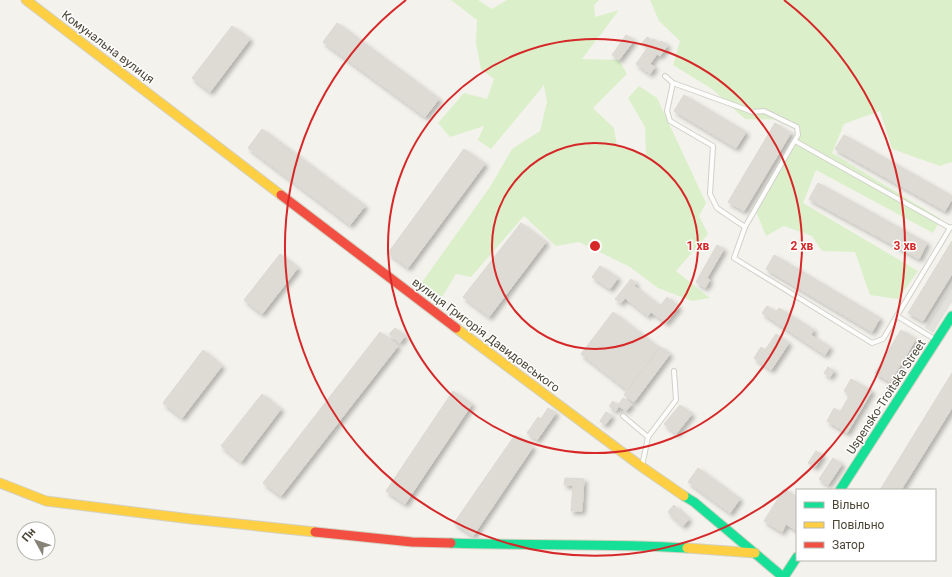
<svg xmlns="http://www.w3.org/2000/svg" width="952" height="577" viewBox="0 0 952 577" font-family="Roboto,sans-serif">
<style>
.green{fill:#dbf0ca}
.parking{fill:#e2e1db}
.building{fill:#dddbd4;stroke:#dcd9d1;filter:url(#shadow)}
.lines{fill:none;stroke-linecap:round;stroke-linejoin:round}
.lane-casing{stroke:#d1d0c9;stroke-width:6}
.fast-casing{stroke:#d3d1c2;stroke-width:11}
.slow-casing{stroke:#d3d1c2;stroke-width:11}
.jam-casing{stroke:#d3d1c2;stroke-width:11}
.lane{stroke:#fdfdfc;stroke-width:4}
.fast{stroke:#16e098;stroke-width:9}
.slow{stroke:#ffcf43;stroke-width:9}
.jam{stroke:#f24e42;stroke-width:9}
.ring{fill:none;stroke:#d62828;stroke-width:2}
.labels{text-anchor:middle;stroke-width:3;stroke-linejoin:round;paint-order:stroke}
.street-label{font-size:12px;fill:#4b4636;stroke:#fff}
.centre{fill:#d62828;stroke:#fff;stroke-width:2}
.ring-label{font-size:12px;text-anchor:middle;font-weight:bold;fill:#d62828;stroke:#fff;stroke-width:3;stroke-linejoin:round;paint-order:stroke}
</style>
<defs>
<filter id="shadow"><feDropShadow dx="3" dy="3" stdDeviation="2" flood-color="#0004"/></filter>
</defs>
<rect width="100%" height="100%" fill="#f3f2ec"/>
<!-- green -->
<g class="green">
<polygon points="451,0 478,0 492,9 507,0 599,0 594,5 595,17 619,10 582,59 619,60 627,74 593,108 614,128 617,146 646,155 645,127 628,98 639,86 657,98 706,203 699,216 708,234 676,271 710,298 692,301 658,288 630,267 579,242 556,246 524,216 471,277 456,274 440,300 420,285 490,187 512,149 540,131 547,102 544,85 491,149 478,140 484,126 450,137 438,123 464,93 487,99 494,79 481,69 476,43 477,20"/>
<polygon points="650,0 952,0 952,162 940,166 892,149 880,111 844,124 832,153 941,219 933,233 816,170 803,203 918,271 898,299 870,295 855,252 822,251 812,236 784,226 766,236 755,209 798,132 791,120 745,119 712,89 673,65 680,41 659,21"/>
</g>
<!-- parking -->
<polygon class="parking" points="952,285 952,302 933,333 925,328"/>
<!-- building -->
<g class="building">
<polygon points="337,23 439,99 425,117 323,42"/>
<polygon points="232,26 250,39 210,92 192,78"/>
<polygon points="626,35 634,40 619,60 612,55"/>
<polygon points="647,37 653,41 654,39 659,43 661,41 668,45 660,56 657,54 650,64 655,67 650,74 636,64 648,47 642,43"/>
<polygon points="684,95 746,132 736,148 674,111"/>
<polygon points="775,123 791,133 744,211 728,202"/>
<polygon points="262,129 365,206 350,225 248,148"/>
<polygon points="844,135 952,196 952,199 945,211 835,149"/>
<polygon points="464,149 485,164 408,268 388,253"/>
<polygon points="818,183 927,243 919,259 809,199"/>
<polygon points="521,223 546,242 489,317 463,297"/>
<polygon points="952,241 952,274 923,321 908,313"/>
<polygon points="717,245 724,249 707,278 710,280 705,288 696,282"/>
<polygon points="280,254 298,268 262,314 244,300"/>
<polygon points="774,255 880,318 872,332 766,269"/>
<polygon points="600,266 618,278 610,289 592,277"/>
<polygon points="631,279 636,283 634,286 660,306 667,297 679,307 666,323 651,312 648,316 625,298 621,303 615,299"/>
<polygon points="767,306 776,312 779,308 814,330 811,335 830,347 825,355 762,313"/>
<polygon points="613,312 659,348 627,390 581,354"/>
<polygon points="395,328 405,336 400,343 389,334"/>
<polygon points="901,330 916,339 890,382 875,373"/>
<polygon points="380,332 398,346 281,496 263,483"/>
<polygon points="776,334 789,343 771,370 754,358 761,347 765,350"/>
<polygon points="661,347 670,354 634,402 624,395"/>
<polygon points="203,350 222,366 182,418 163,403"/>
<polygon points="828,367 834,371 830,377 824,373"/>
<polygon points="952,373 952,408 901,490 880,490"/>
<polygon points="851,379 872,391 847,433 827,421 834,408 840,412 850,395 844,391"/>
<polygon points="453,391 472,404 405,504 386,491"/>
<polygon points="262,394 281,409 241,462 221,446"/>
<polygon points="623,398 632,404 626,411 618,405"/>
<polygon points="613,401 619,406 616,411 609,406"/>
<polygon points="680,405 692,414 676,434 664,424"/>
<polygon points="548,408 556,413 537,440 527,433 538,417 541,419"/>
<polygon points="606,412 612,416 605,425 600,421"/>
<polygon points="515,435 533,447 473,536 454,523"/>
<polygon points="816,451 823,455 815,467 808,463"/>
<polygon points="833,458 842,464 828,485 819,479"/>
<polygon points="698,468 740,499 730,513 688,482"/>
<polygon points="565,478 584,479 582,511 571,511 573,485 564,485"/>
<polygon points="784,489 797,497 797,531 786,524 782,532 764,521"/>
<polygon points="674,505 689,519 683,526 668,512"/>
</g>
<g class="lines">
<!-- lane casing -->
<g class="lane-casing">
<g id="lane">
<polyline points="665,76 673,83 753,112 764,111 797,127 798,135 745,227 734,258 872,343 883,339 950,228 952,227"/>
<polyline points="673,83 667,111 670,121 713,146 710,194 717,208 745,227"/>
<polyline points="795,141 950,228"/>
<polyline points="897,316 936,340"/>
<polyline points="623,416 648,437"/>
<polyline points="642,466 648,437 676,400 674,371"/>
</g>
</g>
<!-- fast casing -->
<g class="fast-casing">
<g id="fast">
<polyline points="840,490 952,316"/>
<polyline points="684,496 694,502 783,577"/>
<path d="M 451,543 C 530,546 609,543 687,548"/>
<polyline points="784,577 797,557"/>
</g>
</g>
<!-- slow casing -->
<g class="slow-casing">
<g id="slow">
<polyline points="26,0 281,195"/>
<polyline points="456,328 642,467 684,496"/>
<polyline points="0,483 46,501 191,519 315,532"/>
<polyline points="687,548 755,553"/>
</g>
</g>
<!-- jam casing -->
<g class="jam-casing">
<g id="jam">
<polyline points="281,195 456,328"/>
<polyline points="315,532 412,542 451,543"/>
</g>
</g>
<!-- lane -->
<use href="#lane" class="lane"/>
<!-- fast -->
<use href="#fast" class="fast"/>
<!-- slow -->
<use href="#slow" class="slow"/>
<!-- jam -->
<use href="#jam" class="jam"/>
</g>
<!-- distance rings -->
<g class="ring">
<circle cx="595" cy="246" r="103"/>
<circle cx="595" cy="246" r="207"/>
<path d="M784 0A310 310 0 1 1 406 0"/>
</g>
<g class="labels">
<!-- street labels -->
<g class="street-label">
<text transform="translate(108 47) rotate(37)" y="4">Комунальна вулиця</text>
<text transform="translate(486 335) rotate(37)" y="4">вулиця Григорія Давидовського</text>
<text transform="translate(886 397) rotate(-57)" y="4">Uspensko-Troitska Street</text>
</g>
</g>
<circle cx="595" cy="246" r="6" class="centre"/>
<g class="ring-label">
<text x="698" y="250">1 хв</text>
<text x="802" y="250">2 хв</text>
<text x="905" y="250">3 хв</text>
</g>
<!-- legend -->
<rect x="796" y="489" width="140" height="72" fill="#ffffff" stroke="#b7b5af"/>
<rect x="804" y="502" width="20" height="6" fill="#16e098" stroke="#b7b5af"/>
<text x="832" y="509" font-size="12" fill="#4b4636">Вільно</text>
<rect x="804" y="522" width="20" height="6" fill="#ffcf43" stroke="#b7b5af"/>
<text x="832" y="529" font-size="12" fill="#4b4636">Повільно</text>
<rect x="804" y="542" width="20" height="6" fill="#f24e42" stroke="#b7b5af"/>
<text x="832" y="549" font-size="12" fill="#4b4636">Затор</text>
<!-- north arrow -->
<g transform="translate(36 541) rotate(310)"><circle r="19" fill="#ffffff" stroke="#b7b5af"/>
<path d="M0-3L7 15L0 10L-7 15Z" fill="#868276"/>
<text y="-6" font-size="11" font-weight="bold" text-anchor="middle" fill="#4b4636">Пн</text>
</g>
</svg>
